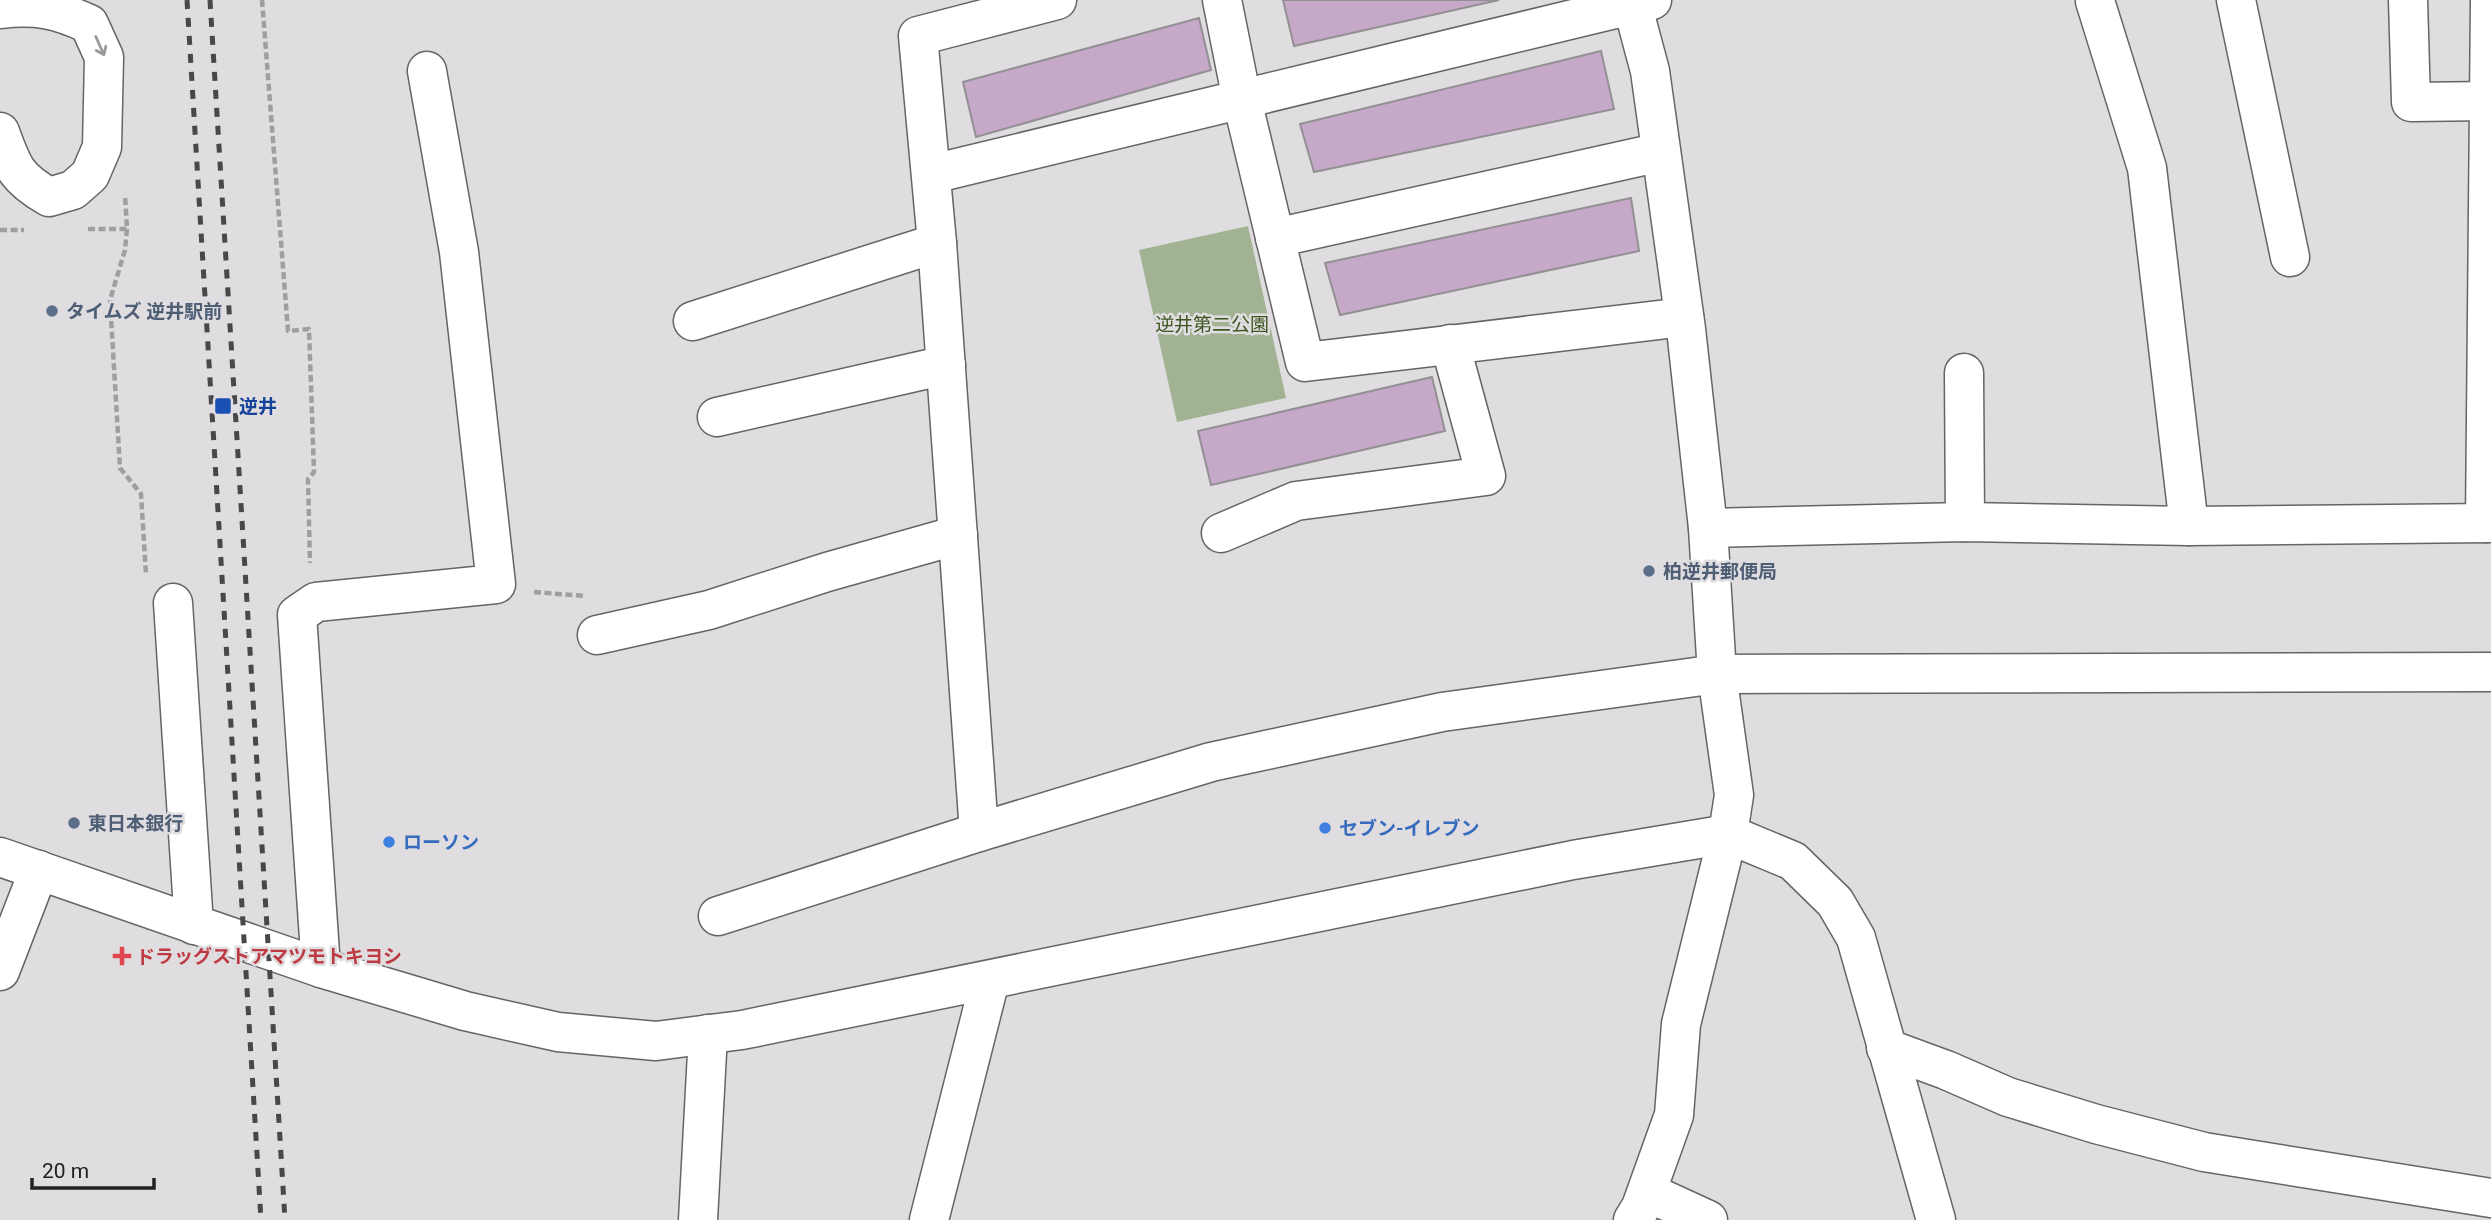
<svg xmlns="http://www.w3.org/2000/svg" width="2491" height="1220" viewBox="0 0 2491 1220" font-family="Roboto,'Noto Sans JP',sans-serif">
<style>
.green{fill:#a1b393}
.building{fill:#c6a8c9;stroke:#939093;stroke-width:2}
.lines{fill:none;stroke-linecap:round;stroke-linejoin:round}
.minor-casing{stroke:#666466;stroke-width:41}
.path{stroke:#a09ea0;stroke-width:4.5;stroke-dasharray:7 3.5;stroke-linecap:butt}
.minor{stroke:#fff;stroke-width:38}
.rail{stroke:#484749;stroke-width:5;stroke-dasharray:9 9;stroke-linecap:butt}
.oneway{stroke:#9b9b9c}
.service-dot{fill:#5c6f8a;stroke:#e0dde0;stroke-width:2.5}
.transit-dot{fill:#1a4fb4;stroke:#e0dde0;stroke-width:2.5}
.shop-dot{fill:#3f7fe0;stroke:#e0dde0;stroke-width:2.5}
.health-dot{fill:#e0444e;stroke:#e0dde0;stroke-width:2.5}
.labels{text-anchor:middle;stroke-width:5;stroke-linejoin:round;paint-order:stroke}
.service-label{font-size:19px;font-weight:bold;fill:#4e5e75;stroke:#e0dde0;text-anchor:start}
.park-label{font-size:19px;fill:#3b561f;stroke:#e0dde0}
.transit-label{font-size:19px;font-weight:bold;fill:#164399;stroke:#e0dde0;text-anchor:start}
.shop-label{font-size:19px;font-weight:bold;fill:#366cbe;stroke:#e0dde0;text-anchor:start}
.health-label{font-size:19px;font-weight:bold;fill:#be3a42;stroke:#e0dde0;text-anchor:start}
</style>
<rect width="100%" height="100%" fill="#e0dde0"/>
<!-- green -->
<polygon class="green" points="1248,226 1286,398 1177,422 1139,250"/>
<!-- building -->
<g class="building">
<polygon points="1283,0 1499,0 1294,46"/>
<polygon points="1199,18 1211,70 976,137 963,82"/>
<polygon points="1601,51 1614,109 1314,172 1300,124"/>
<polygon points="1631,198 1639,251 1340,315 1325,263"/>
<polygon points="1432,377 1445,431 1211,485 1198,431"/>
</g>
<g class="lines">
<!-- minor casing -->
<g class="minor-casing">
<g id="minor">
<polyline points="1222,0 1242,100 1305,362 1684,317"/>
<polyline points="1631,0 1650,71 1686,329 1708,528 1717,674 1734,795 1728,834 1681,1024 1674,1115 1641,1207 1633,1220"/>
<polyline points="2236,0 2290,257"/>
<polyline points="2408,0 2411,102 2491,101"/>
<polyline points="2095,1 2147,168 2189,526"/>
<path d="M 0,9 C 37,5 56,9 89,24 L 104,57 L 102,147 L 90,175 L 73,190 L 49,197 C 16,178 13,168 0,132"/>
<polyline points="932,174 1652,0"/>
<polyline points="1275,238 1661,152"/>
<polyline points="693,321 937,243"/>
<polyline points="1964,373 1965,522"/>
<polyline points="717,417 946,365"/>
<polyline points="2485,523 2490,0"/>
<polyline points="1708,528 1965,522 2189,526 2491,523"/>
<polyline points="1221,533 1296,501 1486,476 1450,344"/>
<polyline points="173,603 194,925"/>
<polyline points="597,635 709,610 827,572 958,535"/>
<polyline points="979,832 937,243 918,36 1057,0"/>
<polyline points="0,857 321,968 465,1011 558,1032 656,1041 742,1030 1573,860 1728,834 1793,861 1835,902 1856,938 1936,1220"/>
<polyline points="718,916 979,832 1211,762 1442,712 1717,674 2491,672"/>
<polyline points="321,968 297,615 316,602 496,584 459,252 427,71"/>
<polyline points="0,971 39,870"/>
<polyline points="1886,1048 1946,1070 2008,1097 2096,1124 2204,1152 2491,1198"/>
<polyline points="1647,1192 1708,1220"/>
<polyline points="698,1220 708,1034"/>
<polyline points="929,1220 990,980"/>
</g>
</g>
<!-- path -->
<g class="path">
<polyline points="262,0 288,331 309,329 314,472 308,479 310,563"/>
<polyline points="88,229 127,229 125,195"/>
<polyline points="127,229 125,250 110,300 120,468 141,494 146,574"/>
<polyline points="0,230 24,230"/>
<polyline points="534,592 585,596"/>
</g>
<!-- minor -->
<use href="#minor" class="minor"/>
<!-- rail -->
<g class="rail">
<polyline points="187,0 261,1220"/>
<polyline points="210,0 285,1220"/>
</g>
</g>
<!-- one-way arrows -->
<defs><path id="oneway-shaft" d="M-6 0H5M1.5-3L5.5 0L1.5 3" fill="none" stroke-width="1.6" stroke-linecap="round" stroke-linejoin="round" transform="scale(1.75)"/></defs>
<use class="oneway" href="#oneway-shaft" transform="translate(100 46) rotate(66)"/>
<!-- markers -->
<g class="service-dot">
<circle cx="52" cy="311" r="7"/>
<circle cx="1649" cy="571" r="7"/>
<circle cx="74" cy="823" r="7"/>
</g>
<rect class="transit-dot" x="214" y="397" width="18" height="18" rx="3.5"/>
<g class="shop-dot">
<circle cx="1325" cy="828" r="7"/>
<circle cx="389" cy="842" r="7"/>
</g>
<path class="health-dot" d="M118.5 945.5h7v7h7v7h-7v7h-7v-7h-7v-7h7z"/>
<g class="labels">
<!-- service labels -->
<g class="service-label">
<text x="66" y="318">タイムズ 逆井駅前</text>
<text x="1663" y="578">柏逆井郵便局</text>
<text x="88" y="830">東日本銀行</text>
</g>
<!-- park labels -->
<g class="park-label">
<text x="1212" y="331">逆井第二公園</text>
</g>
<!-- transit labels -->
<g class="transit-label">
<text x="239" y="413">逆井</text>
</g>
<!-- shop labels -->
<g class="shop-label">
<text x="1339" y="835">セブン-イレブン</text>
<text x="403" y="849">ローソン</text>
</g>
<!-- health labels -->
<g class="health-label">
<text x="136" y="963">ドラッグストアマツモトキヨシ</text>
</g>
</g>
<!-- scale -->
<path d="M32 1178v10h122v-10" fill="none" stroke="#212022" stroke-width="3.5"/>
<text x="42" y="1178" font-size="21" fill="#212022" stroke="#e0dde0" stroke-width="5" paint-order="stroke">20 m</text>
</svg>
